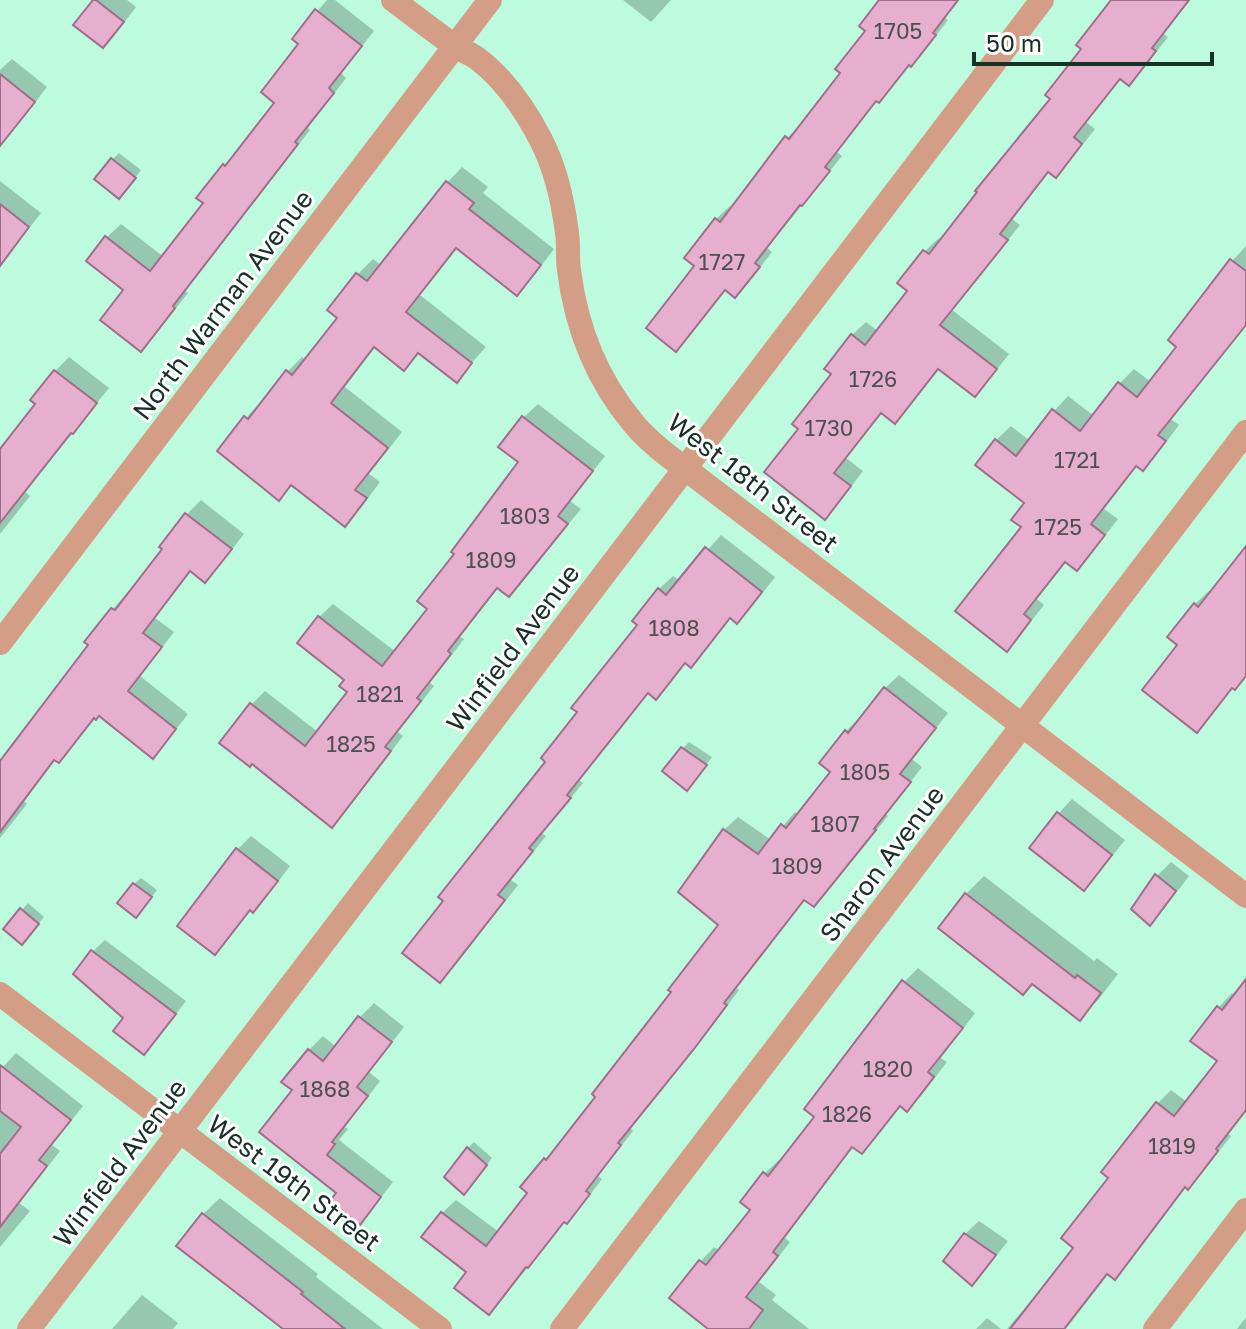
<svg xmlns="http://www.w3.org/2000/svg" width="1246" height="1329" viewBox="0 0 1246 1329" font-family="'Golos Text',sans-serif">
<style>
.shadow{fill:#0003}
.building{fill:#e5afcd;stroke:#a06e8b;stroke-width:2}
.lines{fill:none;stroke-linecap:round;stroke-linejoin:round}
.minor{stroke:#d39d86;stroke-width:24}
.labels{text-anchor:middle;stroke-width:6;stroke-linejoin:round;paint-order:stroke}
.number-label{font-size:22px;fill:#4b5050}
.street-label{font-size:26px;fill:#183127;stroke:#fff}
</style>
<rect width="100%" height="100%" fill="#bcfbde"/>
<!-- shadow -->
<g class="shadow">
<polygon points="96,0 127,0 136,7 117,32 103,46"/>
<polygon points="327,0 335,0 374,31 341,73 346,78 308,128 310,130 185,291 188,293 154,336 141,349 126,290 107,237 121,224 164,257 206,203 224,165 238,151 277,102 301,44 294,38"/>
<polygon points="623,0 671,0 651,22"/>
<polygon points="882,0 959,0 945,18 948,20 925,50 910,64 892,87 878,100 837,152 842,156 767,248 772,252 749,282 735,296 726,289 690,335 676,349 697,266 716,219 730,206 733,208 787,138 801,124 802,125 843,73 868,30"/>
<polygon points="1114,0 1190,0 1164,34 1168,37 1142,70 1129,84 1121,78 1086,122 1095,129 1069,162 1055,175 1050,171 1012,219 1020,225 952,310 1009,354 988,381 975,394 940,368 908,408 895,422 882,412 846,458 863,471 838,504 824,517 801,428 833,374 852,335 866,322 878,331 910,290 925,251 939,238 942,240 1053,98"/>
<polygon points="12,59 47,87 20,122 6,136 0,131 0,70"/>
<polygon points="119,153 141,170 126,190 112,160"/>
<polygon points="462,167 488,187 483,193 554,249 532,278 516,293 458,247 420,295 486,347 456,380 420,352 404,368 376,346 345,387 402,432 369,474 380,482 360,509 344,524 293,484 279,498 246,418 261,402 262,404 287,372 302,357 306,360 339,317 330,310 358,274 373,259 381,265 447,183"/>
<polygon points="0,181 41,213 23,236 10,249 0,241"/>
<polygon points="1246,246 1246,326 1171,419 1179,425 1157,454 1142,468 1138,465 1104,509 1118,519 1091,554 1076,568 1067,561 1037,599 1044,605 1021,634 1007,649 1027,503 996,440 1011,426 1030,441 1054,411 1068,396 1094,416 1119,384 1134,369 1151,382 1179,346 1232,261"/>
<polygon points="69,357 109,388 25,492 30,496 0,534 0,452 38,404 55,371"/>
<polygon points="538,404 605,456 570,501 581,509 522,580 499,587 460,637 464,639 430,683 434,686 398,732 403,736 346,811 332,825 251,705 265,691 318,732 350,692 347,679 319,617 333,604 396,652 430,609 456,553 521,462 524,417"/>
<polygon points="201,500 244,534 219,566 205,580 192,570 155,618 174,632 140,676 188,714 166,742 152,756 99,714 72,747 58,761 56,759 24,801 27,804 0,838 0,765 91,644 113,609 165,549 162,546 187,514"/>
<polygon points="721,535 775,577 751,608 737,621 731,617 705,651 691,665 687,662 656,697 649,692 579,780 583,783 542,833 546,836 511,880 518,885 454,967 440,981 548,761 579,712 640,625 659,589 673,576 680,581"/>
<polygon points="1246,549 1246,677 1235,688 1234,687 1211,716 1197,730 1180,644 1195,604 1209,591 1212,593"/>
<polygon points="899,675 948,713 912,759 922,767 886,814 888,816 827,891 814,905 806,899 736,988 739,990 707,1033 630,1128 633,1131 598,1176 602,1179 580,1208 566,1220 502,1299 489,1312 442,1213 456,1200 499,1232 530,1193 523,1187 545,1159 559,1146 721,925 724,830 738,817 771,840 795,812 799,815 833,772 846,731 859,718 861,719 885,688"/>
<polygon points="689,742 712,757 693,782 683,748"/>
<polygon points="1072,799 1125,840 1098,874 1084,888 1032,847 1059,813"/>
<polygon points="251,836 290,866 267,896 253,910 252,909 228,939 214,953 237,850"/>
<polygon points="1171,862 1189,876 1164,909 1150,923 1157,876"/>
<polygon points="984,876 1094,961 1097,958 1118,974 1098,1000 1079,1018 966,894"/>
<polygon points="141,878 157,890 142,909 134,884"/>
<polygon points="28,903 44,917 28,936 22,910"/>
<polygon points="105,940 186,1001 156,1040 144,1052 92,952"/>
<polygon points="918,968 975,1013 941,1058 947,1062 921,1096 907,1109 901,1105 876,1138 862,1152 854,1146 785,1238 790,1242 759,1282 776,1295 772,1300 809,1329 711,1329 672,1298 701,1261 714,1247 720,1251 752,1209 765,1173 779,1160 781,1162 817,1116 904,982"/>
<polygon points="1246,983 1246,1111 1228,1134 1231,1136 1202,1173 1187,1186 1128,1264 1115,1278 1109,1273 1066,1329 1007,1329 1076,1248 1110,1177 1157,1104 1171,1090 1187,1102 1219,1061 1193,1040 1219,1007 1232,993 1236,996"/>
<polygon points="374,1003 404,1027 369,1072 380,1081 345,1127 348,1129 339,1140 393,1182 373,1208 360,1222 339,1193 294,1090 309,1050 323,1036 336,1047 360,1017"/>
<polygon points="16,1053 83,1106 52,1145 60,1151 19,1203 30,1211 0,1247 0,1070"/>
<polygon points="474,1142 492,1158 471,1186 468,1148"/>
<polygon points="220,1198 318,1274 316,1277 383,1329 292,1329 203,1214"/>
<polygon points="979,1221 1008,1241 986,1269 972,1283 965,1234"/>
<polygon points="142,1295 178,1323 173,1329 112,1329"/>
<polygon points="987,1318 1001,1329 976,1329"/>
<polygon points="1246,1318 1246,1329 1237,1329 1242,1322"/>
</g>
<!-- building -->
<g class="building">
<polygon points="93,0 96,0 124,22 103,48 73,25"/>
<polygon points="879,0 958,0 933,33 936,35 911,67 909,65 879,103 876,101 825,167 830,171 802,206 800,205 755,263 760,267 735,298 725,290 676,352 646,328 694,266 684,258 715,218 720,222 785,136 789,139 840,73 835,69 865,31 859,26"/>
<polygon points="1111,0 1189,0 1152,48 1156,51 1129,86 1120,79 1074,137 1082,144 1056,178 1048,172 1000,234 1008,240 940,325 997,369 975,397 938,369 895,424 881,413 834,473 851,486 825,520 764,472 798,429 792,424 831,374 824,369 851,334 865,345 907,291 897,283 923,250 929,254 977,192 975,191 1050,99 1045,95 1081,49 1076,45"/>
<polygon points="315,9 362,46 329,88 334,93 295,142 298,144 173,306 175,308 141,352 100,320 123,290 86,261 105,236 150,271 203,203 196,198 223,164 225,166 274,103 261,92 298,44 292,39"/>
<polygon points="0,74 35,102 0,146"/>
<polygon points="111,158 136,178 119,199 94,179"/>
<polygon points="446,181 474,203 469,209 541,265 517,296 456,248 406,312 472,363 457,383 418,353 404,371 374,347 331,403 388,448 355,490 367,498 345,527 291,485 279,501 217,451 244,416 248,419 286,370 292,375 337,318 327,310 356,273 367,281"/>
<polygon points="0,204 29,227 0,266"/>
<polygon points="1230,259 1246,271 1246,325 1158,435 1166,441 1143,471 1136,466 1091,524 1105,535 1077,571 1065,562 1024,614 1031,620 1007,652 955,611 1021,527 1011,520 1024,503 975,465 995,439 1016,456 1052,409 1080,431 1118,382 1137,397 1176,347 1168,340"/>
<polygon points="54,370 97,403 73,434 71,433 0,523 0,449 35,404 30,400"/>
<polygon points="522,416 593,471 558,516 568,524 509,597 497,588 448,651 451,654 417,698 421,701 385,747 391,751 332,828 252,764 250,767 219,743 250,703 305,746 347,692 339,686 344,680 297,643 318,616 382,666 427,609 417,601 454,554 451,552 518,462 498,447"/>
<polygon points="185,513 232,549 205,583 190,571 143,633 162,647 128,691 176,729 153,759 99,716 96,720 94,718 59,763 54,760 0,832 0,761 88,645 84,642 111,608 115,610 162,549 159,547"/>
<polygon points="1246,546 1246,676 1235,690 1232,688 1197,733 1142,690 1177,645 1167,637 1194,603 1198,607"/>
<polygon points="705,547 762,592 737,624 730,618 691,668 685,663 656,700 648,693 567,795 571,798 529,848 533,851 498,895 505,900 440,983 402,953 443,901 438,897 545,762 541,758 577,712 571,708 637,625 632,621 658,588 666,595"/>
<polygon points="884,687 936,728 900,774 911,782 874,829 876,830 814,907 804,900 724,1003 727,1005 694,1049 618,1143 621,1145 586,1191 590,1194 567,1224 564,1222 528,1268 526,1267 489,1315 454,1288 466,1272 421,1237 441,1212 486,1246 527,1193 520,1187 544,1158 546,1160 595,1097 592,1094 671,992 668,990 718,925 678,892 723,829 758,854 781,824 786,828 830,772 819,763 845,730 848,733"/>
<polygon points="681,747 707,765 687,791 662,771"/>
<polygon points="1057,812 1112,855 1084,891 1029,848"/>
<polygon points="236,848 278,881 253,913 250,910 215,955 177,926"/>
<polygon points="1155,874 1176,891 1150,926 1131,909"/>
<polygon points="133,883 152,897 136,918 117,903"/>
<polygon points="965,893 1075,978 1077,975 1101,993 1080,1021 1032,984 1023,995 938,928"/>
<polygon points="20,908 39,924 22,945 3,929"/>
<polygon points="91,950 176,1014 144,1055 113,1031 123,1018 73,974"/>
<polygon points="1246,979 1246,1110 1216,1149 1218,1151 1188,1190 1185,1187 1115,1280 1107,1274 1064,1329 1010,1329 1073,1248 1061,1238 1108,1178 1101,1172 1156,1102 1174,1116 1217,1061 1190,1041 1217,1006 1222,1010"/>
<polygon points="902,980 963,1028 928,1072 934,1077 907,1112 900,1106 862,1154 852,1147 773,1252 778,1256 746,1297 763,1310 749,1329 708,1329 669,1298 699,1260 706,1265 750,1210 740,1202 763,1172 768,1176 814,1117 804,1109"/>
<polygon points="358,1016 392,1042 357,1087 368,1096 332,1142 335,1144 327,1155 381,1197 360,1225 330,1201 336,1193 259,1132 292,1090 281,1082 308,1049 323,1061"/>
<polygon points="0,1065 71,1120 39,1160 47,1166 0,1227 0,1154 21,1127 0,1111"/>
<polygon points="467,1147 487,1165 464,1195 444,1177"/>
<polygon points="202,1213 303,1292 301,1294 345,1329 283,1329 176,1246"/>
<polygon points="964,1233 996,1255 972,1286 943,1261"/>
</g>
<g class="lines">
<!-- minor -->
<g class="minor">
<path d="M 393,0 C 413,15 432,30 452,44 C 460,50 470,53 478,59 C 504,79 526,111 541,140 C 556,169 563,201 567,233 C 569,246 567,258 569,270 C 576,327 597,380 634,424 C 651,445 682,466 704,483 L 1246,896"/>
<polyline points="0,643 490,0"/>
<polyline points="0,994 440,1329"/>
<polyline points="29,1329 1042,0"/>
<polyline points="562,1329 1246,432"/>
<polyline points="1155,1329 1246,1210"/>
</g>
</g>
<g class="labels">
<!-- number labels -->
<g class="number-label">
<text x="898" y="39">1705</text>
<text x="722" y="270">1727</text>
<text x="873" y="387">1726</text>
<text x="829" y="436">1730</text>
<text x="1077" y="468">1721</text>
<text x="525" y="524">1803</text>
<text x="1058" y="535">1725</text>
<text x="491" y="568">1809</text>
<text x="674" y="636">1808</text>
<text x="380" y="702">1821</text>
<text x="351" y="752">1825</text>
<text x="865" y="780">1805</text>
<text x="835" y="832">1807</text>
<text x="797" y="874">1809</text>
<text x="888" y="1077">1820</text>
<text x="325" y="1097">1868</text>
<text x="847" y="1122">1826</text>
<text x="1172" y="1154">1819</text>
</g>
<!-- street labels -->
<g class="street-label">
<text transform="translate(223 305) rotate(-53)" y="9">North Warman Avenue</text>
<text transform="translate(753 483) rotate(38)" y="9">West 18th Street</text>
<text transform="translate(513 648) rotate(-53)" y="9">Winfield Avenue</text>
<text transform="translate(882 864) rotate(-53)" y="9">Sharon Avenue</text>
<text transform="translate(120 1163) rotate(-53)" y="9">Winfield Avenue</text>
<text transform="translate(294 1183) rotate(37)" y="9">West 19th Street</text>
</g>
</g>
<!-- scale -->
<path d="M974 52v12h238v-12" fill="none" stroke="#183127" stroke-width="4"/>
<text x="986" y="52" font-size="24" fill="#183127" stroke="#ffffff" stroke-width="6" paint-order="stroke">50 m</text>
</svg>
